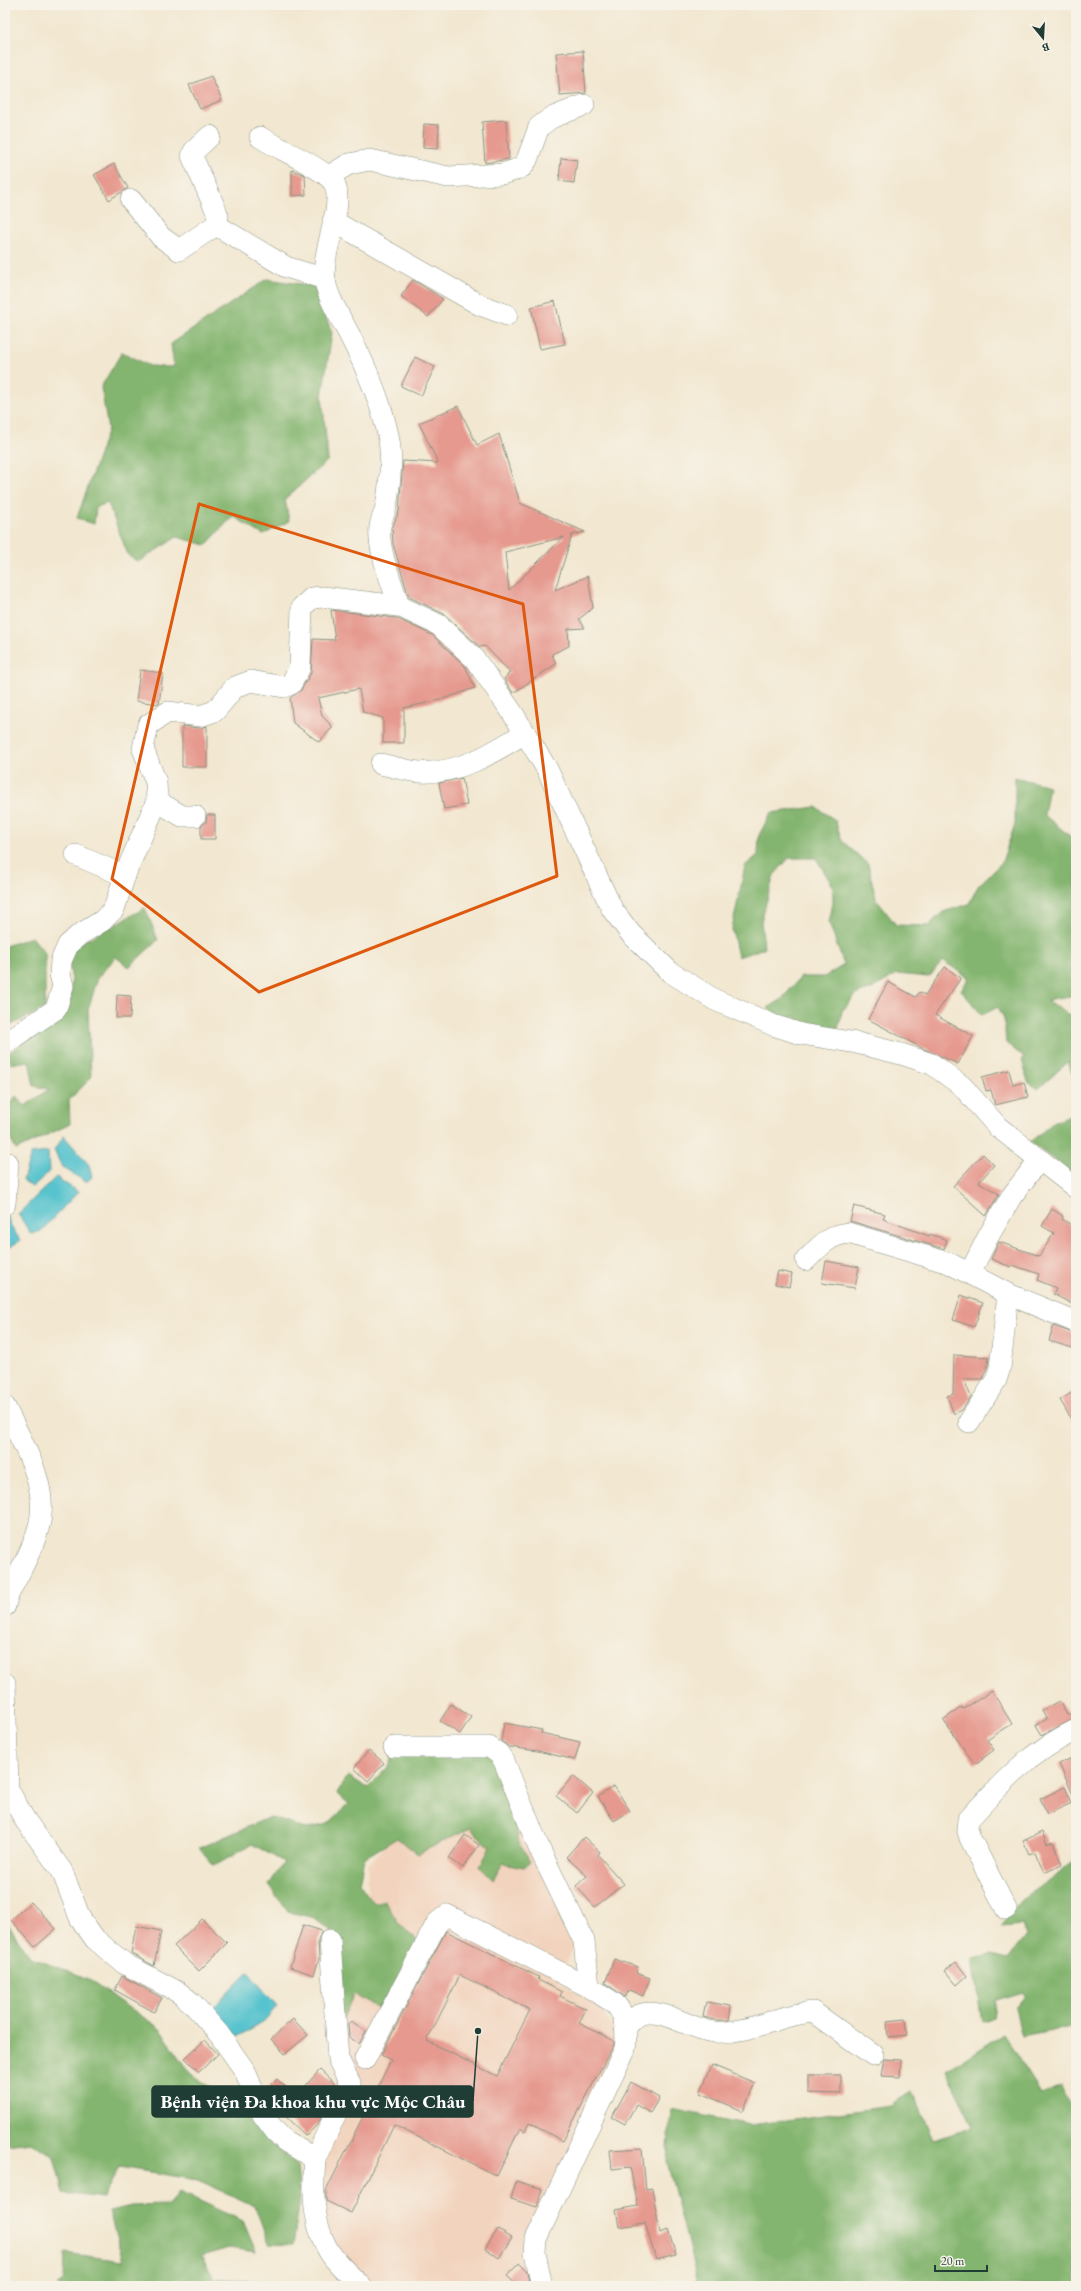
<svg xmlns="http://www.w3.org/2000/svg" width="1081" height="2291" viewBox="0 0 1081 2291" font-family="'EB Garamond',serif">
<style>
.built{fill:#f2d4be}
.forest{fill:#84b56f;stroke:#527952}
.water{fill:#56c3ce;stroke:#3a8081}
.building{fill:#e6998e;fill-rule:evenodd}
.lines{fill:none;stroke-linecap:round;stroke-linejoin:round}
.minor-casing{stroke:#889282;stroke-width:22}
.minor{stroke:#fff;stroke-width:21}
.marked{fill:none;stroke:#de580e;stroke-width:3;stroke-linejoin:round}
.leader{fill:none;stroke:#1f3d34;stroke-width:1.5}
.callout-dot{fill:#1f3d34;stroke:#f7f3e8;stroke-width:1.5}
.callout{fill:#1f3d34;stroke:#1f3d34;stroke-width:1.5}
.callout-label{font-size:19px;text-anchor:middle;font-weight:bold;fill:#fff}
</style>
<rect width="100%" height="100%" fill="#f7f3e8"/>
<filter id="ink" filterUnits="userSpaceOnUse"><feTurbulence type="fractalNoise" baseFrequency=".025" numOctaves="2"/><feDisplacementMap in="SourceGraphic" scale="8" xChannelSelector="R" yChannelSelector="G"/><feConvolveMatrix kernelMatrix="1 2 1 2 8 2 1 2 1" color-interpolation-filters="sRGB"/></filter>
<filter id="wash" filterUnits="userSpaceOnUse"><feTurbulence type="fractalNoise" baseFrequency=".012" numOctaves="4" result="noise"/><feDisplacementMap in="SourceGraphic" scale="16" xChannelSelector="R" yChannelSelector="G"/><feGaussianBlur stdDeviation="0.9" result="paint"/><feColorMatrix in="noise" values="0 0 0 0 0 0 0 0 0 0 0 0 0 0 0 0 0 1.4 0 .05"/><feComposite in="paint" operator="in"/></filter>
<g filter="url(#wash)">
<rect width="100%" height="100%" fill="#f2e7d0"/>
<!-- built -->
<polygon class="built" points="436,1788 503,1797 528,1841 560,1906 574,1947 558,1981 601,2007 620,2040 518,2254 532,2266 535,2286 373,2286 344,2256 330,2238 318,2192 329,2144 361,2084 351,2068 341,2022 370,1940 367,1866"/>
<!-- forest -->
<g class="forest">
<polygon points="267,279 314,286 332,333 322,396 328,460 285,499 289,521 263,535 233,516 206,545 177,537 138,562 128,555 108,503 96,507 94,524 77,518 108,429 101,387 122,352 150,366 174,367 171,344"/>
<polygon points="1015,777 1049,786 1044,815 1076,841 1076,995 1046,1000 1071,1016 1076,1014 1076,1085 1068,1062 1038,1089 1028,1082 1022,1059 1024,1057 1006,1043 1004,1018 998,1007 982,1015 961,990 969,978 943,961 929,977 897,974 874,988 857,994 842,1011 838,1029 813,1031 802,1027 797,1017 777,1019 768,1008 781,1000 801,977 824,977 844,965 829,923 833,903 833,886 816,858 789,858 774,875 761,921 764,948 738,957 732,929 745,866 758,855 759,835 771,813 816,807 835,820 842,841 868,864 876,899 896,925 928,926 943,912 969,904 978,886 1002,862 1015,824"/>
<path d="M 145,908 L 158,940 L 129,967 L 116,957 L 98,977 L 88,1010 L 91,1078 L 69,1100 L 70,1124 L 16,1150 C 4,1126 0,1119 16,1096 L 25,1106 L 49,1089 L 34,1086 L 29,1061 L 11,1064 L 7,1054 L 57,1020 L 70,1002 L 72,980 L 69,962 L 77,945 Z"/>
<polygon points="32,937 45,953 45,1008 7,1027 5,1024 5,946"/>
<polygon points="1076,1107 1076,1176 1030,1142 1054,1122 1068,1117"/>
<polygon points="488,1753 497,1764 514,1812 519,1843 530,1862 524,1867 503,1863 493,1880 480,1867 490,1847 470,1828 418,1854 397,1838 364,1858 359,1883 374,1904 385,1901 398,1922 420,1944 378,2009 354,1994 341,2022 335,1934 315,1918 288,1912 269,1885 284,1862 252,1844 214,1865 199,1848 270,1817 305,1829 328,1824 349,1804 337,1793 348,1776 368,1788 387,1768 393,1755"/>
<polygon points="1076,1860 1076,2025 1022,2036 1015,2008 1025,1996 1023,1992 996,2000 993,2018 982,2022 972,1959 992,1955 1008,1959 1026,1936 1022,1924 1001,1926 1020,1901"/>
<polygon points="5,1920 30,1957 88,1979 159,2028 190,2072 241,2112 297,2166 300,2200 293,2245 269,2244 255,2206 198,2180 119,2167 103,2198 63,2193 54,2157 31,2142 5,2145"/>
<polygon points="1003,2034 1041,2094 1062,2086 1076,2120 1076,2286 695,2286 697,2279 667,2161 671,2109 750,2125 891,2106 910,2091 915,2097 934,2140 973,2126 947,2071"/>
<polygon points="179,2192 243,2221 256,2252 229,2248 201,2256 214,2278 249,2281 248,2286 57,2286 64,2280 65,2253 123,2261 109,2211 132,2206 168,2205"/>
</g>
<!-- water -->
<g class="water">
<polygon points="64,1136 89,1165 92,1177 86,1182 62,1167 54,1150"/>
<polygon points="48,1152 49,1172 32,1187 23,1180 31,1154"/>
<polygon points="56,1177 78,1192 41,1231 31,1234 18,1214"/>
<polygon points="5,1215 7,1215 10,1225 20,1240 5,1251"/>
<polygon points="248,1972 277,2006 264,2021 237,2037 211,2010"/>
</g>
<g id="blocks">
<!-- building -->
<g class="building">
<polygon points="583,51 586,93 560,95 556,53"/>
<polygon points="211,76 222,100 200,109 189,85"/>
<polygon points="506,120 509,159 485,163 482,122"/>
<polygon points="424,124 439,125 438,149 423,148"/>
<polygon points="561,158 577,160 574,183 559,181"/>
<polygon points="114,164 128,188 109,200 94,175"/>
<polygon points="292,170 305,175 306,195 292,196"/>
<polygon points="413,280 443,299 428,317 401,296"/>
<polygon points="555,301 565,344 540,349 531,307"/>
<polygon points="415,357 435,367 421,396 401,386"/>
<path d="M 458,406 L 477,445 L 499,434 L 520,503 L 585,532 L 572,535 L 555,590 L 588,576 L 593,608 L 579,619 L 585,628 L 568,629 L 569,646 L 552,654 L 556,664 L 513,693 L 504,679 L 510,672 L 485,646 L 480,647 L 444,614 L 409,597 L 393,544 L 392,528 L 399,511 L 403,461 L 438,463 L 419,423 ZM 564,537 L 509,590 L 505,552 Z"/>
<polygon points="331,610 396,618 432,635 465,666 475,688 440,700 404,708 404,743 383,743 383,718 363,712 359,689 318,698 322,716 333,727 319,742 293,723 290,698 301,690 311,673 313,639 335,640"/>
<polygon points="140,670 163,673 159,704 136,701"/>
<polygon points="182,726 199,728 207,726 207,767 182,767"/>
<polygon points="462,778 467,805 444,809 439,783"/>
<polygon points="207,815 215,815 215,839 201,839 201,826 206,822"/>
<polygon points="945,967 961,978 935,1015 973,1036 958,1064 922,1048 868,1019 888,982 916,997 919,992 925,995"/>
<polygon points="117,995 131,996 130,1018 116,1018"/>
<polygon points="1009,1070 1013,1085 1024,1082 1028,1097 995,1105 991,1090 986,1091 982,1077"/>
<polygon points="983,1154 994,1165 979,1182 999,1194 986,1216 953,1186"/>
<polygon points="854,1206 885,1214 883,1219 929,1236 930,1234 947,1240 944,1249 850,1221"/>
<polygon points="1052,1209 1063,1216 1062,1219 1076,1228 1076,1306 1053,1294 1056,1288 1037,1280 1039,1274 1012,1265 1011,1267 991,1259 999,1242 1039,1256 1054,1233 1042,1226"/>
<polygon points="826,1261 859,1267 855,1288 822,1283"/>
<polygon points="778,1271 792,1274 789,1287 775,1284"/>
<polygon points="961,1295 983,1303 974,1327 953,1320"/>
<polygon points="1053,1326 1076,1334 1076,1349 1049,1341"/>
<polygon points="954,1355 989,1357 988,1365 982,1379 964,1379 971,1397 962,1410 954,1414 947,1396 953,1394"/>
<polygon points="1076,1390 1076,1427 1060,1400"/>
<polygon points="992,1691 1012,1724 987,1740 994,1750 975,1764 943,1720 962,1707 963,1709"/>
<polygon points="1059,1701 1067,1715 1076,1711 1076,1718 1042,1735 1036,1725 1047,1719 1042,1710"/>
<polygon points="451,1704 471,1717 460,1734 440,1721"/>
<polygon points="504,1723 542,1730 541,1733 580,1742 575,1760 538,1751 509,1747 501,1741"/>
<polygon points="369,1750 384,1763 368,1781 354,1768"/>
<polygon points="1076,1756 1076,1801 1059,1764"/>
<polygon points="573,1776 593,1793 577,1813 556,1796"/>
<polygon points="614,1786 630,1811 614,1821 598,1797"/>
<polygon points="1065,1787 1072,1803 1047,1814 1040,1799"/>
<polygon points="1042,1832 1047,1844 1053,1842 1062,1865 1044,1873 1035,1852 1029,1854 1023,1841"/>
<polygon points="465,1835 479,1845 463,1868 449,1858"/>
<polygon points="584,1837 600,1852 598,1855 624,1884 595,1907 576,1886 587,1876 566,1857"/>
<polygon points="31,1902 56,1929 35,1947 11,1920"/>
<polygon points="202,1919 227,1943 199,1971 174,1946"/>
<polygon points="303,1925 322,1931 318,1940 319,1959 314,1975 290,1967"/>
<polygon points="136,1926 161,1931 154,1966 131,1953"/>
<path d="M 446,1931 L 539,1977 L 538,1980 L 562,1992 L 560,1996 L 586,2009 L 579,2023 L 614,2041 L 614,2044 L 563,2141 L 529,2123 L 525,2131 L 520,2128 L 497,2176 L 394,2125 L 351,2213 L 326,2201 L 326,2191 L 391,2060 L 381,2055 ZM 460,1975 L 530,2010 L 497,2076 L 427,2041 Z"/>
<polygon points="614,1959 638,1967 636,1973 650,1978 643,1996 629,1990 625,1997 605,1983"/>
<polygon points="956,1962 967,1976 957,1985 945,1971"/>
<polygon points="122,1976 162,1998 154,2012 115,1990"/>
<polygon points="706,2002 731,2006 729,2020 716,2020 703,2017"/>
<polygon points="293,2019 308,2035 285,2054 271,2039"/>
<polygon points="905,2019 907,2035 888,2037 887,2021"/>
<polygon points="351,2021 366,2031 359,2044 349,2037 348,2025"/>
<polygon points="205,2040 218,2054 199,2072 185,2058"/>
<polygon points="884,2059 901,2060 900,2077 881,2076"/>
<polygon points="712,2065 755,2083 743,2111 700,2093"/>
<polygon points="320,2070 336,2085 318,2124 306,2136 285,2116 287,2113 266,2090 277,2079 295,2097"/>
<polygon points="808,2075 841,2075 841,2094 808,2093"/>
<polygon points="631,2082 659,2098 650,2113 636,2105 625,2124 612,2117"/>
<polygon points="642,2148 646,2189 652,2188 660,2233 668,2230 676,2255 656,2260 645,2223 619,2227 616,2210 638,2206 630,2167 612,2169 610,2150"/>
<polygon points="516,2181 543,2189 537,2207 511,2199"/>
<polygon points="498,2229 512,2237 499,2258 485,2249"/>
<polygon points="519,2263 527,2271 530,2286 518,2286 507,2276"/>
</g>
</g>
</g>
<g filter="url(#ink)">
<use href="#blocks" fill-opacity="0" stroke="#889282" stroke-width="1"/>
<g class="lines">
<!-- minor casing -->
<g class="minor-casing">
<g id="minor">
<polyline points="210,136 194,151 192,156 215,208 218,216 216,225"/>
<path d="M 260,137 C 276,148 329,170 335,185 C 344,209 320,254 325,281 C 329,301 341,318 350,336 C 366,367 381,401 388,435 C 393,458 390,483 386,507 C 384,514 381,520 380,527 C 377,549 393,585 399,606"/>
<polyline points="329,176 349,164 370,160 448,177 502,174 515,170 522,167 527,160 539,127 551,118 584,105"/>
<polyline points="131,200 161,237 179,250 216,225 286,267 325,279"/>
<polyline points="333,221 480,305 507,315"/>
<path d="M 381,764 C 394,767 407,771 420,772 C 458,775 494,752 525,733"/>
<polyline points="157,801 182,816 195,816"/>
<polyline points="76,855 125,876"/>
<polyline points="5,1043 56,1009 63,986 60,974 61,961 68,945 79,935 102,921 114,909 126,872 157,801 156,782 143,749 148,725 168,712 200,716 215,711 235,687 251,681 284,687 291,684 300,667 302,607 312,598 323,597 399,606 439,625 474,658 512,712 547,769 612,909 631,934 670,972 715,1000 773,1025 801,1034 857,1043 901,1054 932,1064 962,1086 998,1127 1076,1188"/>
<polyline points="5,1204 8,1163"/>
<path d="M 806,1260 C 819,1247 829,1235 848,1233 L 949,1263 L 1008,1294 L 1076,1322"/>
<polyline points="970,1273 988,1237 1011,1197 1040,1159"/>
<path d="M 5,1407 C 21,1441 48,1482 40,1522 C 34,1548 19,1573 7,1597 L 5,1606"/>
<polyline points="969,1422 996,1380 1000,1368 1008,1294"/>
<path d="M 5,1683 L 8,1789 L 25,1820 L 62,1871 L 80,1918 L 95,1939 L 109,1951 L 125,1964 L 178,1992 L 192,2003 L 219,2034 L 245,2071 L 263,2115 L 275,2131 L 285,2141 L 315,2159 C 313,2188 312,2217 325,2244 C 332,2260 349,2274 361,2286"/>
<path d="M 394,1747 L 489,1747 L 498,1753 L 504,1761 L 539,1848 L 584,1941 L 589,1987 C 597,1993 608,1998 615,2004 C 626,2014 627,2036 625,2049 L 536,2239 L 535,2253 L 542,2286"/>
<path d="M 1006,1909 L 970,1838 L 967,1828 L 968,1820 C 1001,1783 1030,1752 1076,1730"/>
<path d="M 625,2026 C 629,2023 634,2017 639,2015 C 661,2006 693,2031 715,2032 C 751,2034 779,2014 813,2012 L 873,2055"/>
<polyline points="365,2059 437,1923 447,1915 589,1987"/>
<polyline points="315,2159 350,2083 338,2059 330,1940"/>
</g>
</g>
<!-- minor -->
<use href="#minor" class="minor"/>
</g>
</g>
<!-- marked area -->
<path class="marked" d="M 199,504 L 523,604 L 557,876 L 259,992 L 112,879 Z"/>
<!-- callouts -->
<path class="leader" d="M478 2031L473 2101"/>
<circle class="callout-dot" cx="478" cy="2031" r="4"/>
<rect class="callout" x="152" y="2086" width="321" height="31" rx="4"/>
<g class="callout-label">
<text x="313" y="2108">Bệnh viện Đa khoa khu vực Mộc Châu</text>
</g>
<!-- margin -->
<rect width="1081" height="2291" fill="none" stroke="#f7f3e8" stroke-width="20"/>
<!-- north arrow -->
<g transform="translate(1043 38) rotate(162)" stroke="#f7f3e8" stroke-width="3" paint-order="stroke">
<path d="M0-3L7 15L0 10L-7 15Z" fill="#1f3d34"/>
<text y="-6" font-size="11" font-weight="bold" text-anchor="middle" fill="#1f3d34">B</text>
</g>
<!-- scale -->
<path d="M935 2265v6h52v-6" fill="none" stroke="#1f3d34" stroke-width="2"/>
<text x="941" y="2265" font-size="12" fill="#1f3d34" stroke="#f7f3e8" stroke-width="3" paint-order="stroke">20 m</text>
</svg>
